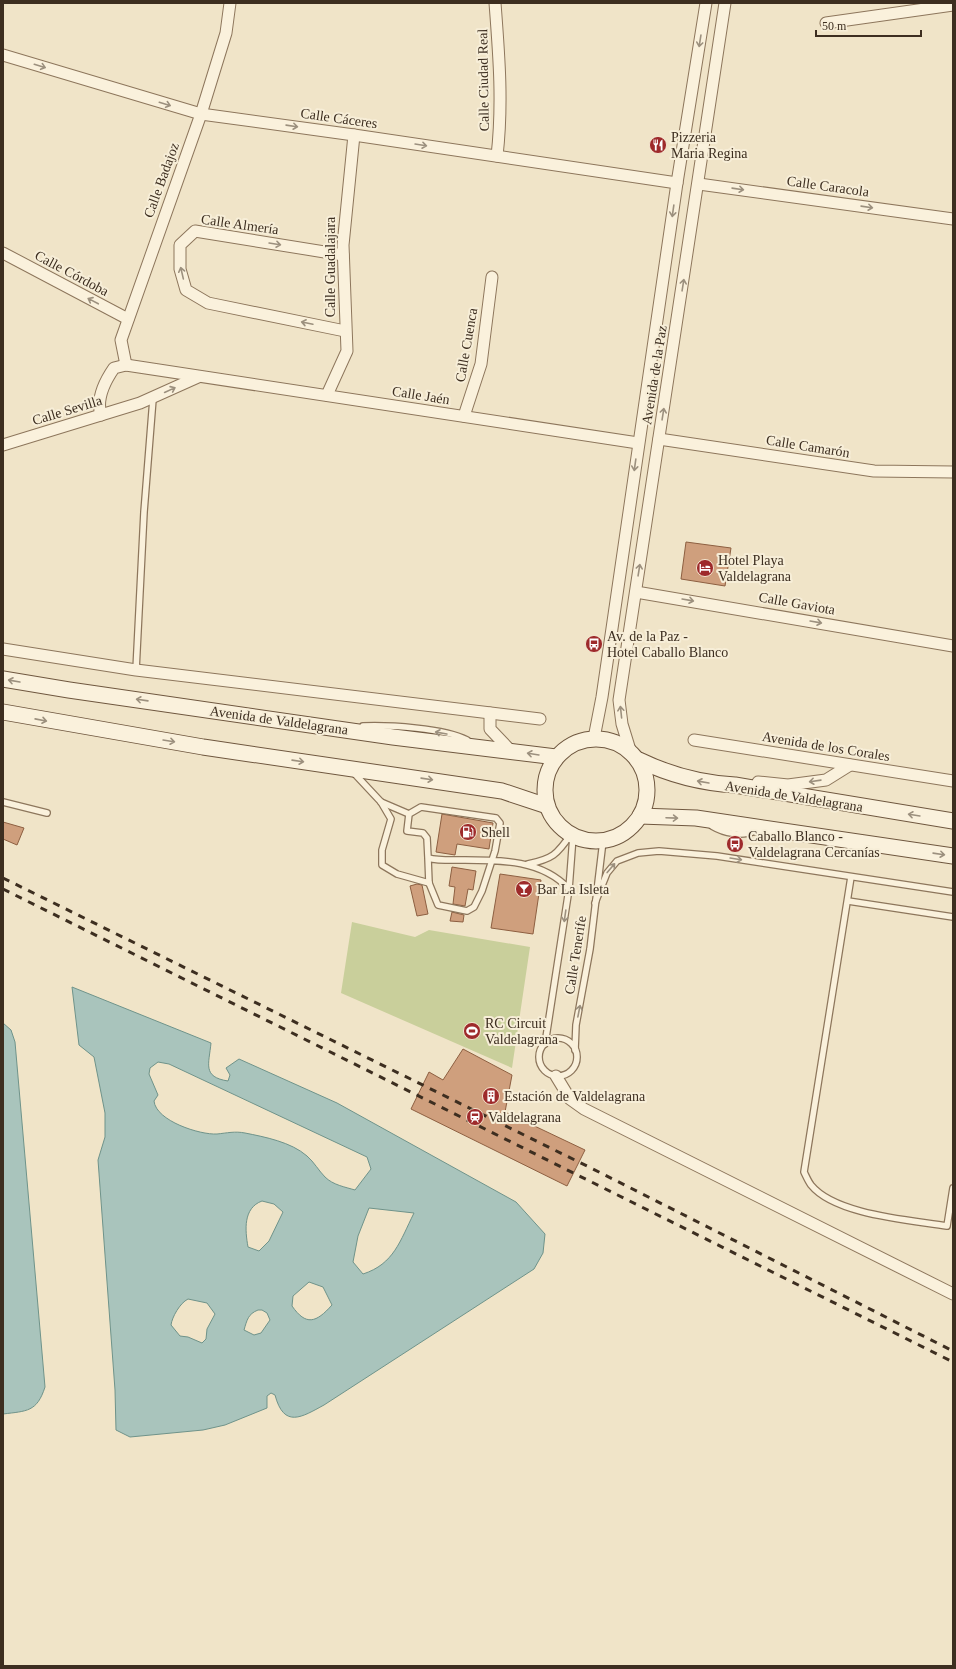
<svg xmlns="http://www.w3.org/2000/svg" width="956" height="1669" viewBox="0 0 956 1669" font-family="'Times New Roman',serif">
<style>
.green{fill:#c9cf9b}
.water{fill:#a9c4bc;stroke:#6f938a;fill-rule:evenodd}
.building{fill:#cf9f7d;stroke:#8d5f41}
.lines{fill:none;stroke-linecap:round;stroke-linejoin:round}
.service-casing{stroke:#8d765c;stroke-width:8}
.minor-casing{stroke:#8d765c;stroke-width:13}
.secondary-casing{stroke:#6f573f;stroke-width:17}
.service{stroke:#faf1dc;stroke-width:5.5}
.minor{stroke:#faf1dc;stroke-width:11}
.secondary{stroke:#faf1dc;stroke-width:15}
.rail{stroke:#3d2e20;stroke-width:3;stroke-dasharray:7 7;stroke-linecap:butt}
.oneway{stroke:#9c907e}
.labels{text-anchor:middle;stroke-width:4;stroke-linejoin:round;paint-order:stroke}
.street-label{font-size:14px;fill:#3d2e20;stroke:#f7eed8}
.poi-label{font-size:14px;fill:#3d2e20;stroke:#f7eed8;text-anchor:start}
</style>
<rect width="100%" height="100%" fill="#f0e4c8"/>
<!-- green -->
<polygon class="green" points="352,922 415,937 429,930 530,947 512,1068 341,993"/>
<!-- water -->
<g class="water">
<path d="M 72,987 L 211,1043 C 209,1064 202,1077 228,1081 L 230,1075 L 226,1068 L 239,1059 L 337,1103 L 516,1202 L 545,1234 L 543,1253 L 534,1269 L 324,1405 C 302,1417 284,1429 275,1395 L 271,1393 L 267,1396 L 267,1408 L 225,1425 L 203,1430 L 130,1437 L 116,1430 L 115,1390 L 98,1160 L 105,1137 L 105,1113 L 94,1057 L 79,1045 ZM 158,1062 L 169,1064 L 367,1157 L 371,1169 L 355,1190 C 345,1187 333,1185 325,1177 C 319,1171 314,1162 307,1156 C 291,1142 265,1137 245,1133 C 235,1131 227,1133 217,1134 C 200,1135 156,1121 154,1101 L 158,1095 L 149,1074 L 150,1068 ZM 262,1201 L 274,1204 L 283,1212 L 269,1241 L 259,1251 L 248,1247 C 245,1230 243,1208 262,1201 ZM 369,1208 L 414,1213 C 400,1241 394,1264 363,1274 L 353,1262 L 358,1236 ZM 309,1282 L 323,1287 L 332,1305 C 316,1323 306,1326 292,1306 L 293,1296 ZM 188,1299 L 207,1303 L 215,1314 L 207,1329 L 206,1339 L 202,1343 L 188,1337 L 180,1336 L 171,1325 C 172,1317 180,1303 188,1299 ZM 258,1310 L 262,1310 L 267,1313 L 270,1320 L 261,1333 L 254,1335 L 244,1330 C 247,1320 248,1314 258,1310 Z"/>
<path d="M 3,1023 L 11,1030 L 15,1042 L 45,1387 C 37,1412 27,1411 3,1414 Z"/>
</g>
<!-- building -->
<g class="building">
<polygon points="686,542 731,548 725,586 681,579"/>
<polygon points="442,814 493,823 489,849 457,844 455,855 436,852"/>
<polygon points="3,822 24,828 17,845 3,839"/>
<polygon points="452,867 476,871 473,890 468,889 465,906 453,904 455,887 449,886"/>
<polygon points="500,874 541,880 533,934 491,928"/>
<polygon points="417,884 422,885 428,914 417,916 410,886"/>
<polygon points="452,912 464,915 463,922 450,921"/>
<polygon points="463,1049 512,1075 505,1112 585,1150 567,1186 411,1109 429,1072 443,1080"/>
</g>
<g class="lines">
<!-- service casing -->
<g class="service-casing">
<g id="service">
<polyline points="136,670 144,512 153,399"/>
<path d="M 363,726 C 388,725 445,728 467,740"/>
<polyline points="353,772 381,802 391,819 382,850 382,865 397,874 429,883"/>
<polyline points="3,802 47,813"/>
<polyline points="381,802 409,814"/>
<path d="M 712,826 C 724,833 741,837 755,831"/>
<path d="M 428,858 L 429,883 L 438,905 L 467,911 L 474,907 L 482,891 L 495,851 L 500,823 L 496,818 L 421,807 L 409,814 L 407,831 L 423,833 L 427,838 L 428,858 C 440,861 452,860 465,860 C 502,860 542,860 569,889"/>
<path d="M 528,864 C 552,859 557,855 571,834"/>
<path d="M 851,877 L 804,1172 C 806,1176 808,1181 811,1185 C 835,1215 911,1220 947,1226 L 953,1188"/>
<polyline points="848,901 953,917"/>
<polyline points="595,903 607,873 617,861 638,853 659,851 717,856 953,892"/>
<circle cx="558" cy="1057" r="19"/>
<polyline points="545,1044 569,889 573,836"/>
<polyline points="575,1050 576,1025 590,949 603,841"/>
</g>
</g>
<!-- minor casing -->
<g class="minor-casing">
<g id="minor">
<path d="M 495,3 C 499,55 503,104 497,156"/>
<polyline points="826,23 953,5"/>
<polyline points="3,55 201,114 354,135 677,183"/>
<polyline points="699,184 953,219"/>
<polyline points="3,253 128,319"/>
<polyline points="343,255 195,231 180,245 180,269 186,290 208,303 345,331"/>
<polyline points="126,365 121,340 201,114 226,33 230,3"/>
<polyline points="327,395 347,351 343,245 354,135"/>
<path d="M 101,415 C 96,399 105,381 114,368 L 126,365 L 638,443"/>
<polyline points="464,416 481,364 492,277"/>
<polyline points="659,439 874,471 953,472"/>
<polyline points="3,445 140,403 198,377"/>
<polyline points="636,592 953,646"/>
<polyline points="3,649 136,670 540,719"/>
<polyline points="490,713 490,729 510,750"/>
<polyline points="594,738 602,697 677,183 706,3"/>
<polyline points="694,740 953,781"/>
<polyline points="630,750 622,724 619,700 725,3"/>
<polyline points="758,782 788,785 826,780 850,765"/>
<polyline points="556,1076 570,1099 584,1109 953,1294"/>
</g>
</g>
<!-- secondary casing -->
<g class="secondary-casing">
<g id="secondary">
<polyline points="3,679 69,690 393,737 556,757"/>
<polyline points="3,712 203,747 502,791 547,806"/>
<circle cx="596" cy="790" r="51"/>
<path d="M 639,760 C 670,775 700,783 735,785 L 953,821"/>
<polyline points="640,816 696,818 953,856"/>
</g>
</g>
<!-- service -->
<use href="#service" class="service"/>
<!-- minor -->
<use href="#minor" class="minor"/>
<!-- secondary -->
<use href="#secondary" class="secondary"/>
<!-- rail -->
<g class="rail">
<polyline points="3,878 593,1169 953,1351"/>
<polyline points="3,889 953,1362"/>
</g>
</g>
<!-- one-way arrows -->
<defs><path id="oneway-shaft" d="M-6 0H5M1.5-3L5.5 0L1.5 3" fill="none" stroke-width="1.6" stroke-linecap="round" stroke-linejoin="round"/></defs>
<g class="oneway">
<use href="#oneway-shaft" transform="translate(700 41) rotate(99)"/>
<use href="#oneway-shaft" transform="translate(40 66) rotate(17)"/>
<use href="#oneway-shaft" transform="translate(165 104) rotate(17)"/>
<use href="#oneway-shaft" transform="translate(292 126) rotate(8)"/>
<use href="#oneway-shaft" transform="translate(421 145) rotate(9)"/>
<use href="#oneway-shaft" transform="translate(738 189) rotate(8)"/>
<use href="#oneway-shaft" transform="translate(867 207) rotate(8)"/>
<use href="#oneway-shaft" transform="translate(673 211) rotate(98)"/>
<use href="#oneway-shaft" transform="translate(275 244) rotate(9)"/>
<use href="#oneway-shaft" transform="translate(182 273) rotate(-103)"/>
<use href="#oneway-shaft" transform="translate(683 285) rotate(-81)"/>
<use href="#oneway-shaft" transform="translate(93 301) rotate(-152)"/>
<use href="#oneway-shaft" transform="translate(307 323) rotate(-168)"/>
<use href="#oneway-shaft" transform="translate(170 390) rotate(-25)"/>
<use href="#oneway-shaft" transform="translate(663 414) rotate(-81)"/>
<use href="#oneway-shaft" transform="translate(635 465) rotate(98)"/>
<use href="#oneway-shaft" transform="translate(639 570) rotate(-81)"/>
<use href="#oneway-shaft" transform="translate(688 600) rotate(10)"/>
<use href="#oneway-shaft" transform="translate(816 622) rotate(10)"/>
<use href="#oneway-shaft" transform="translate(14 681) rotate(-170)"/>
<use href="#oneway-shaft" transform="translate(142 700) rotate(-172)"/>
<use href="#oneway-shaft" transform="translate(621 712) rotate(-96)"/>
<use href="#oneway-shaft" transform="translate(41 720) rotate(11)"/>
<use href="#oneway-shaft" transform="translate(441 733) rotate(-170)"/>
<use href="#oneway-shaft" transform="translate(169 741) rotate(9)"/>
<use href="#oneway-shaft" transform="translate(533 754) rotate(-171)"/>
<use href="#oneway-shaft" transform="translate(298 761) rotate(8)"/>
<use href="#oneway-shaft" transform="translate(427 779) rotate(8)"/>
<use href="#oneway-shaft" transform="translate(815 781) rotate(172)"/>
<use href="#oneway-shaft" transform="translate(703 782) rotate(-170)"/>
<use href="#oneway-shaft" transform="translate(914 815) rotate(-171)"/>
<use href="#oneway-shaft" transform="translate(672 818) rotate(2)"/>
<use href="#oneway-shaft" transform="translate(939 854) rotate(8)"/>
<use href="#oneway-shaft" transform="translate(736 859) rotate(9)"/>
<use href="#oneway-shaft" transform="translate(611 868) rotate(-50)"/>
<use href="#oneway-shaft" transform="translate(565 916) rotate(98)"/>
<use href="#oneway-shaft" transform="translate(579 1011) rotate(-79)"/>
</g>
<!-- icons -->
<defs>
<g id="restaurant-disc" transform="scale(0.9)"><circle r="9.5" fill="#9e2a2b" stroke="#f7eed8"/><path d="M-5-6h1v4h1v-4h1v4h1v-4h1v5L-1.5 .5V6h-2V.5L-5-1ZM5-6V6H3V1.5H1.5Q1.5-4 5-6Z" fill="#fff"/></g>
<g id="hotel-disc" transform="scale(0.9)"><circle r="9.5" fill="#9e2a2b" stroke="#f7eed8"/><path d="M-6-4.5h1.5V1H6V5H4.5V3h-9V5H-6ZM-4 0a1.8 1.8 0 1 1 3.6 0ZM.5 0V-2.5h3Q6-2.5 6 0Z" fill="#fff"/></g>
<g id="bus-disc" transform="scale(0.9)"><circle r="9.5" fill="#9e2a2b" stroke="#f7eed8"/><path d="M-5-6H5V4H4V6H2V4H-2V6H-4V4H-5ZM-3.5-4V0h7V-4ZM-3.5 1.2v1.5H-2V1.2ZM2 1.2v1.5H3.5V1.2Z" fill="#fff"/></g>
<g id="fuel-disc" transform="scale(0.9)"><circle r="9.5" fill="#9e2a2b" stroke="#f7eed8"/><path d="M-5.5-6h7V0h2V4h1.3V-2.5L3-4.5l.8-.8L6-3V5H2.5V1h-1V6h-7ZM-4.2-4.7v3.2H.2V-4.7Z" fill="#fff"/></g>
<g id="bar-disc" transform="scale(0.9)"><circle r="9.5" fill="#9e2a2b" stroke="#f7eed8"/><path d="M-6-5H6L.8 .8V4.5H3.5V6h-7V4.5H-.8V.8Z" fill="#fff"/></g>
<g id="stadium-disc" transform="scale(0.9)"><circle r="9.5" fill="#9e2a2b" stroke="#f7eed8"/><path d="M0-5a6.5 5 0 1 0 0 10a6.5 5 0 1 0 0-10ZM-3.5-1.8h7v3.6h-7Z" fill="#fff"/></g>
<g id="building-disc" transform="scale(0.9)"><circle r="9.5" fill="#9e2a2b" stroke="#f7eed8"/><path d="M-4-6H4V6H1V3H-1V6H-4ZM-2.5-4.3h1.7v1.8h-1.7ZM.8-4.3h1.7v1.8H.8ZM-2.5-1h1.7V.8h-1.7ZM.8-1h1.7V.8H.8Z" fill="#fff"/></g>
<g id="station-disc" transform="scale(0.9)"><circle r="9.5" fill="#9e2a2b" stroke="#f7eed8"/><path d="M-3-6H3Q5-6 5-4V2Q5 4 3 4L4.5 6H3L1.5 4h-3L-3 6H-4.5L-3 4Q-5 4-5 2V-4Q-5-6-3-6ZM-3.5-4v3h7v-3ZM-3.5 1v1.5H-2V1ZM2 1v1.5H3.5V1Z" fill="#fff"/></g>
</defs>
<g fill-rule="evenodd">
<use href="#restaurant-disc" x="658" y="145"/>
<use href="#hotel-disc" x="705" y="568"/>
<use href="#bus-disc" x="594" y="644"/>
<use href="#fuel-disc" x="468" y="832"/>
<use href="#bus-disc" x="735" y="844"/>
<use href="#bar-disc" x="524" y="889"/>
<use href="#stadium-disc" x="472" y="1031"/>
<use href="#building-disc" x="491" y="1096"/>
<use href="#station-disc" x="475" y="1117"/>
</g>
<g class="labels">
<!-- street labels -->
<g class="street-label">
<text transform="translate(483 80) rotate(-91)" y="5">Calle Ciudad Real</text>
<text transform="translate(339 118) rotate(8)" y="5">Calle Cáceres</text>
<text transform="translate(161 180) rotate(-70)" y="5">Calle Badajoz</text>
<text transform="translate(828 186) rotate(8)" y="5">Calle Caracola</text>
<text transform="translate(240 224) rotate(8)" y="5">Calle Almería</text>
<text transform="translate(330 267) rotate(-90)" y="5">Calle Guadalajara</text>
<text transform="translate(72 273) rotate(28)" y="5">Calle Córdoba</text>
<text transform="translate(466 345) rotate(-80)" y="5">Calle Cuenca</text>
<text transform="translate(654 375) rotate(-81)" y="5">Avenida de la Paz</text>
<text transform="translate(421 395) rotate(9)" y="5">Calle Jaén</text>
<text transform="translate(67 410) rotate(-17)" y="5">Calle Sevilla</text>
<text transform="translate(808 446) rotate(9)" y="5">Calle Camarón</text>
<text transform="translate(797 603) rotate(10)" y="5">Calle Gaviota</text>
<text transform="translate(279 720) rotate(8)" y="5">Avenida de Valdelagrana</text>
<text transform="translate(826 746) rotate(9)" y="5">Avenida de los Corales</text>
<text transform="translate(794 796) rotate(9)" y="5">Avenida de Valdelagrana</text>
<text transform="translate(575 955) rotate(-81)" y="5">Calle Tenerife</text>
</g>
<!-- poi labels -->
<g class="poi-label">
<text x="671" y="142">Pizzeria<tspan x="671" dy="16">Maria Regina</tspan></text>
<text x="718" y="565">Hotel Playa<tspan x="718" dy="16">Valdelagrana</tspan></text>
<text x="607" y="641">Av. de la Paz -<tspan x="607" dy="16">Hotel Caballo Blanco</tspan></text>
<text x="481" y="837">Shell</text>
<text x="748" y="841">Caballo Blanco -<tspan x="748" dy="16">Valdelagrana Cercanías</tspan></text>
<text x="537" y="894">Bar La Isleta</text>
<text x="485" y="1028">RC Circuit<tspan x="485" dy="16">Valdelagrana</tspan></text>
<text x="504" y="1101">Estación de Valdelagrana</text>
<text x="488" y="1122">Valdelagrana</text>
</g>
</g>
<!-- border -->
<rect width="956" height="1669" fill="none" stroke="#3d2e20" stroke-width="8"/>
<!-- scale -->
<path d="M816 30v6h105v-6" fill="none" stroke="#3d2e20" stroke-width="2"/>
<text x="822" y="30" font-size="12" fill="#3d2e20" stroke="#f7eed8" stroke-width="3" paint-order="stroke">50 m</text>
</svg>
